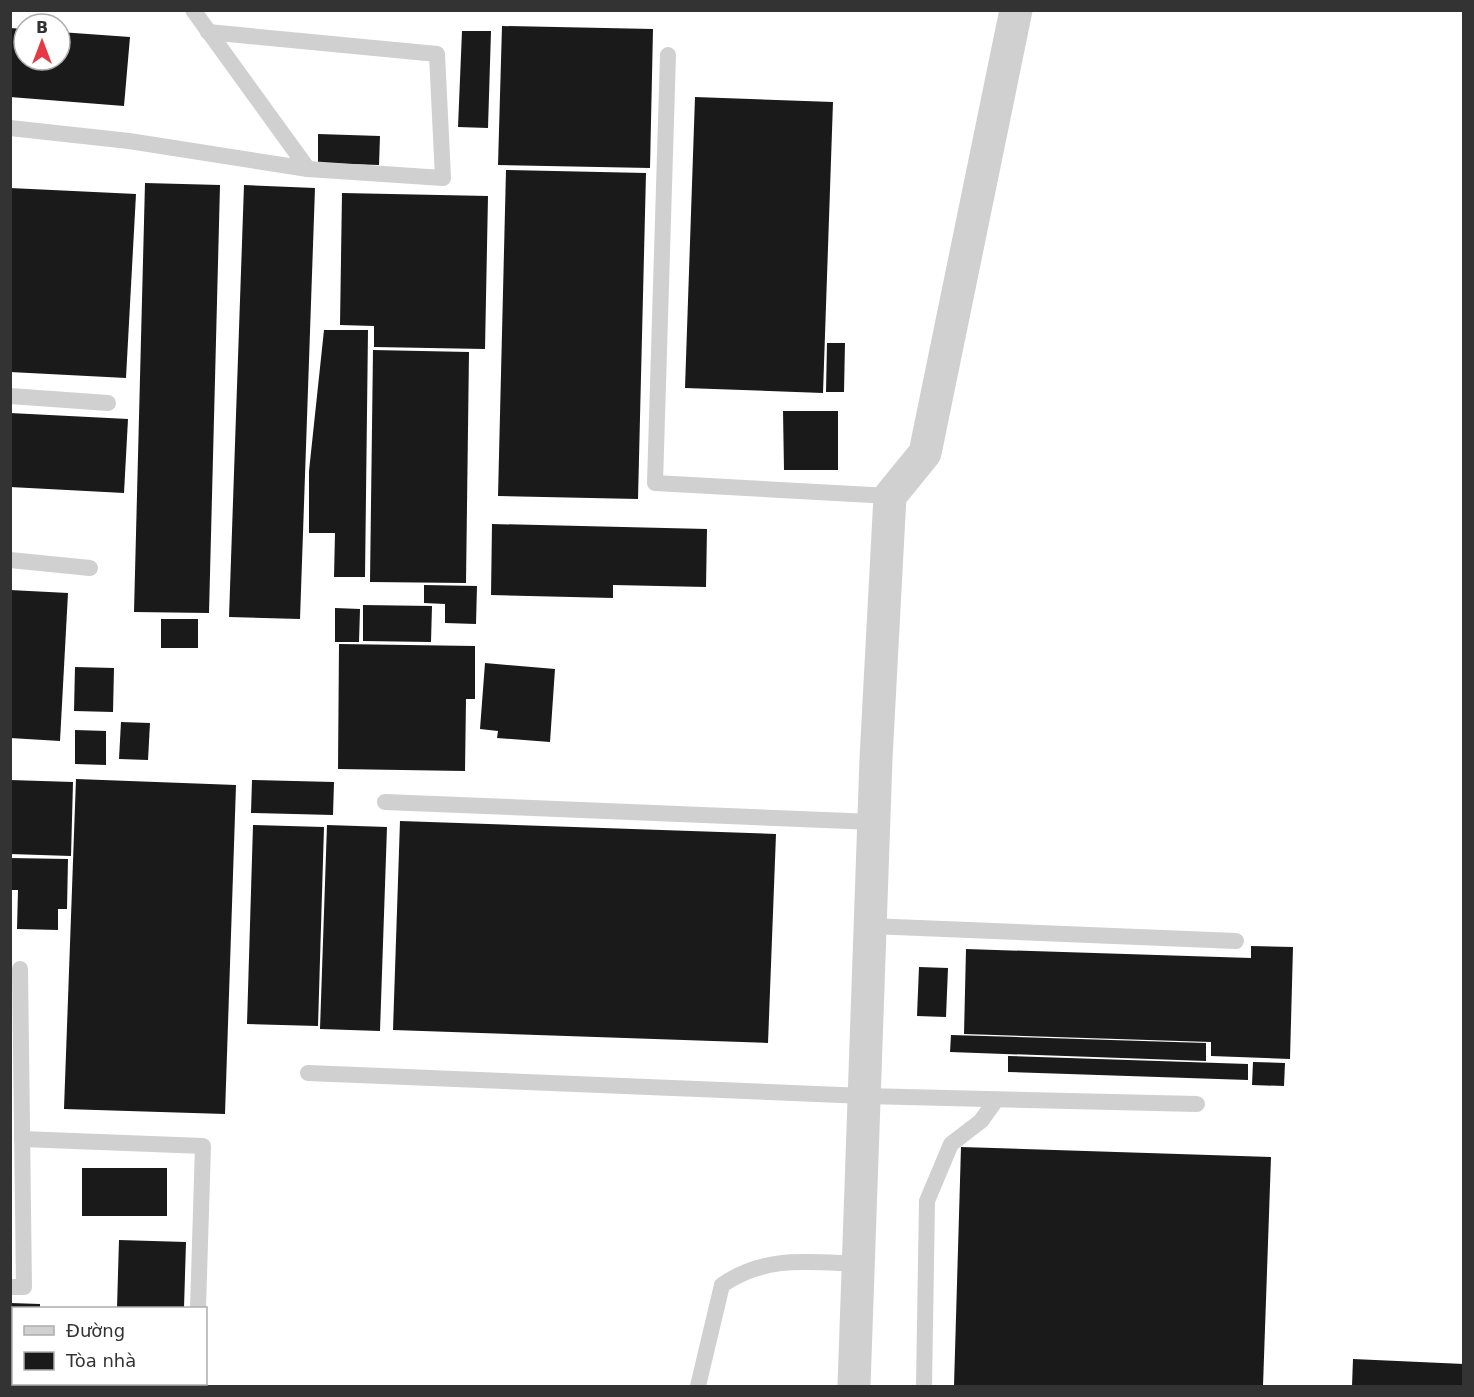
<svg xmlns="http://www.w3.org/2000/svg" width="1474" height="1397" viewBox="0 0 1474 1397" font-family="'DejaVu Sans',sans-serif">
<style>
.building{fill:#1a1a1a}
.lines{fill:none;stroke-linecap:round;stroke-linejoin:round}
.service{stroke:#d0d0d0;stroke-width:16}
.minor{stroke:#d0d0d0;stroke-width:33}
</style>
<rect width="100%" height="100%" fill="#fff"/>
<!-- building -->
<g class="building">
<polygon points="502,26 653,29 650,168 498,165"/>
<polygon points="10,28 24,29 24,60 60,60 60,32 130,37 124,106 10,97"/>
<polygon points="462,31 491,31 488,128 458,127"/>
<polygon points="695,97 833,102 823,393 685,388"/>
<polygon points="318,134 380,136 379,165 318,163"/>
<polygon points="506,170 646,173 638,499 498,496"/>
<polygon points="145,183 220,185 209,613 134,612"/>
<polygon points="244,185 315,188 300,619 229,617"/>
<polygon points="10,188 136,194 126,378 10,372"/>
<polygon points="342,193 488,196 485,349 374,347 374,326 340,325"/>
<polygon points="324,330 368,330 365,577 334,577 335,533 309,533 309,471"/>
<polygon points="827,343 845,343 844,392 826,392"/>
<polygon points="373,350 469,352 466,583 370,582"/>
<polygon points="783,411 838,411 838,470 784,470"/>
<polygon points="10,413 128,419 124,493 10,487"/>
<polygon points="492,524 707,529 706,587 613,585 613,598 491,595"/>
<polygon points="424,585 477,586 476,624 445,623 445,604 424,603"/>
<polygon points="10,590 68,593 60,741 10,738"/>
<polygon points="363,605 432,606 431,642 363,641"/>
<polygon points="335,608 360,609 359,642 335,642"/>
<rect x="161" y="619" width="37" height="29"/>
<polygon points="339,644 475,646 475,699 466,699 465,771 338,769"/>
<polygon points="485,663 555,669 550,742 497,738 498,731 480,729"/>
<polygon points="75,667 114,668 113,712 74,711"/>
<polygon points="121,722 150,723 148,760 119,759"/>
<polygon points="75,730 106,731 106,765 75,764"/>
<polygon points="76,779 236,785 225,1114 64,1109"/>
<polygon points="10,780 73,782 71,856 10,854"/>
<polygon points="252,780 334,782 333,815 251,813"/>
<polygon points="400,821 776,834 768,1043 393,1030"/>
<polygon points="253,825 324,827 318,1026 247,1024"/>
<polygon points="327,825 387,827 380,1031 320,1029"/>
<polygon points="10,858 68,859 67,909 58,909 58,930 17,929 18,890 10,890"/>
<polygon points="1251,946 1293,947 1290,1059 1211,1056 1211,1042 964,1034 966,949 1251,958"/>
<polygon points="919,967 948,968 946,1017 917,1016"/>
<polygon points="951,1035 1206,1043 1206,1061 950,1052"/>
<polygon points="1008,1056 1248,1064 1248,1080 1008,1072"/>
<polygon points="1253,1062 1285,1063 1284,1086 1252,1085"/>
<polygon points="961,1147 1271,1157 1263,1386 954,1386"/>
<rect x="82" y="1168" width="85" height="48"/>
<polygon points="119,1240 186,1242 184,1308 117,1308"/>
<polygon points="10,1303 40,1304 40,1308 14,1308 14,1344 10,1344"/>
<polygon points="10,1350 14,1350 14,1384 97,1384 97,1386 10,1386"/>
<polygon points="1353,1359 1464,1364 1464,1386 1352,1386"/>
</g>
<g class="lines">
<!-- service -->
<g class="service">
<polyline points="208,32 437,54 443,178 308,169"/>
<polyline points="668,55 655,483 890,496"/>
<polyline points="10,128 129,141 308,169 193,10"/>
<polyline points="10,396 108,403"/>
<polyline points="10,560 90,568"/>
<polyline points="385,802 874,822"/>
<polyline points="870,926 1236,941"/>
<polyline points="308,1073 865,1096 1197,1104"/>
<polyline points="22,1139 203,1146 198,1308"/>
<polyline points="10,1287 24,1287 20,969"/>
<polyline points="139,1386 139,1384"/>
<path d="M 698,1386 L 722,1285 C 766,1255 808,1262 858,1264"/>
<polyline points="924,1386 927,1201 951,1144 981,1121 996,1100"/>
</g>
<!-- minor -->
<polyline class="minor" points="854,1386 876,759 890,496 925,453 1016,10"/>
</g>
<!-- border -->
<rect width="1474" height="1397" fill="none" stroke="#333333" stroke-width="24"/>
<!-- legend -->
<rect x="12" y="1307" width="195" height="78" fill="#ffffff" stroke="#adadad" stroke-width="1.5"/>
<rect x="24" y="1326" width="30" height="9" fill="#d0d0d0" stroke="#adadad" stroke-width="1.5"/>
<text x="66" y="1337" font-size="18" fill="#333333">Đường</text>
<rect x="24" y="1352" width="30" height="18" fill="#1a1a1a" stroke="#adadad" stroke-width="1.5"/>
<text x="66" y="1367" font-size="18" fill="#333333">Tòa nhà</text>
<!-- north arrow -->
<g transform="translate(42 42)"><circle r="28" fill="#ffffff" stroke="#adadad" stroke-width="1.5"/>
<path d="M0-4.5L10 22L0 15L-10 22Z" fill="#e63946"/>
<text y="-9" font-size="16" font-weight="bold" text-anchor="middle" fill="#333333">B</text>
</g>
</svg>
